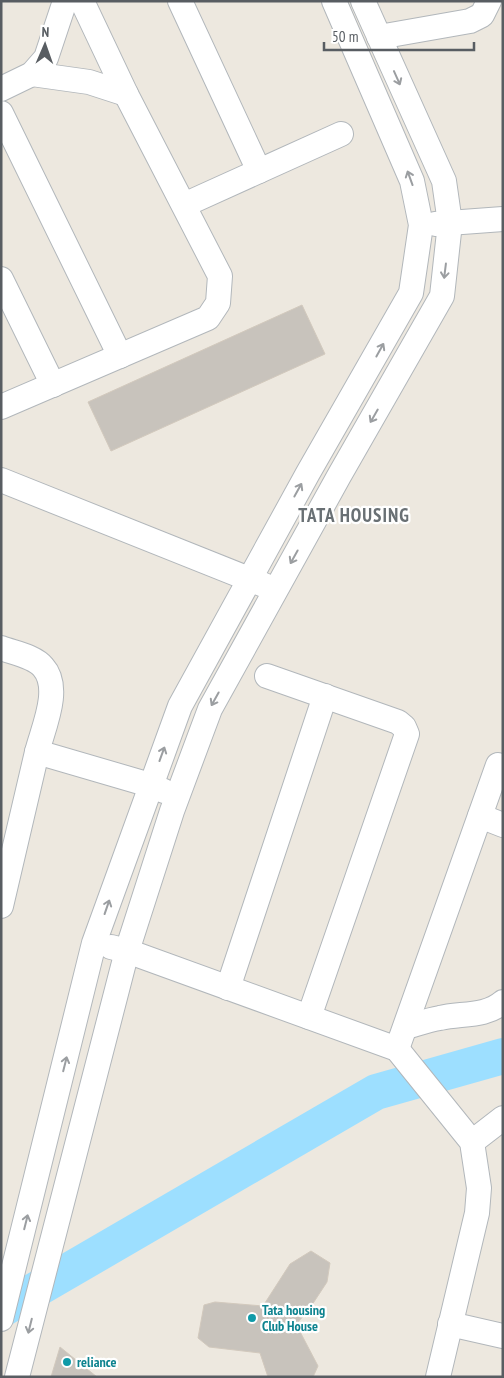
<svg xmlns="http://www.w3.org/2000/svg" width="504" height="1378" viewBox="0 0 504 1378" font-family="'PT Sans Narrow',sans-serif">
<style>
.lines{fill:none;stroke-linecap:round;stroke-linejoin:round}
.river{stroke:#9ddfff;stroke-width:36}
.building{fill:#c8c3bc;stroke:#d2c9bd}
.minor-casing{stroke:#b2b7bb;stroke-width:26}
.minor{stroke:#fff;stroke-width:24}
.oneway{stroke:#9b9ea1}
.culture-dot{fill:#0f9aa8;stroke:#fff;stroke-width:2}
.labels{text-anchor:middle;stroke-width:4.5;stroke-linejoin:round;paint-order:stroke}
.culture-label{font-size:14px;font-weight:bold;fill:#0d838f;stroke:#fff;text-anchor:start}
.district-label{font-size:19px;font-weight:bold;letter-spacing:1px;fill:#697074;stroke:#fff}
</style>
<rect width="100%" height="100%" fill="#ede8df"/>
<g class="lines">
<!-- river -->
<polyline class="river" points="1,1310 376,1092 503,1056"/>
</g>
<!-- building -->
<g class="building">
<polygon points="302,305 325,354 111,451 88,402"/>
<polygon points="311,1251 330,1263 327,1282 308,1311 296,1324 318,1366 313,1377 268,1377 260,1353 209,1347 198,1338 204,1305 215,1302 263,1306 290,1264"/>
<polygon points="60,1347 97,1377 51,1377"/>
</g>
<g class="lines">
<!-- minor casing -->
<g class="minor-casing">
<g id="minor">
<polyline points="180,1 259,171"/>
<polyline points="379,37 470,21 482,15 489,1"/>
<polyline points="32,74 89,82 126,94"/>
<polyline points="1,89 32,74 46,58 65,1"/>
<polyline points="1,113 120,356"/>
<polyline points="184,205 341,134"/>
<polyline points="435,224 503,219"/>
<polyline points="1,279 53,385"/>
<polyline points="1,407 208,318 218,303 220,276 126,94 82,1"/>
<polyline points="1,480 264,585"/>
<path d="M 1,648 C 14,653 34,656 43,667 C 62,688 43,728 37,752 L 150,785 L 164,791"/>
<polyline points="267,676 398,722 404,727 407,734 309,1017"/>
<polyline points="480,816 503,825"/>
<polyline points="1,906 37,752"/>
<polyline points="111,947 127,951 397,1049 472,1142 479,1188 477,1213 438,1377"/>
<polyline points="228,988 325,696"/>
<path d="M 406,1027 C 417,1024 428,1020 440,1018 C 460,1013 486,1017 503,1002"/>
<polyline points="397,1049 498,765"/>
<polyline points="472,1142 503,1118"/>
<polyline points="1,1319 94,943 180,706 308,473 411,293 421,225 412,181 334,1"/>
<polyline points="450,1324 503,1336"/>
<polyline points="17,1377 127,951 172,811 210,709 339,476 442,296 450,223 444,181 363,1"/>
</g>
</g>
<!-- minor -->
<use href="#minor" class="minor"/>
</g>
<!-- one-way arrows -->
<defs><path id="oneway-shaft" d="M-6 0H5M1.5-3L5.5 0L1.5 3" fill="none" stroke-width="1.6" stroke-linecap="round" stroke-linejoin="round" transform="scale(1.25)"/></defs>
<g class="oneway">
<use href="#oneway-shaft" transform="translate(397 78) rotate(66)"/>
<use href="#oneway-shaft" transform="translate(410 178) rotate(-110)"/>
<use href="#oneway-shaft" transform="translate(445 271) rotate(97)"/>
<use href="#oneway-shaft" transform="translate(380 350) rotate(-61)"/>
<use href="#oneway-shaft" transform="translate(374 416) rotate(120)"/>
<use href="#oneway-shaft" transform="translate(298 490) rotate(-61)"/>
<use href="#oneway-shaft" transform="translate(294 557) rotate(119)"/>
<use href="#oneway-shaft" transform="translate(215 699) rotate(119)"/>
<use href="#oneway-shaft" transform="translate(162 754) rotate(-70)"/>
<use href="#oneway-shaft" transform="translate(107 907) rotate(-71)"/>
<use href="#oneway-shaft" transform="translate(65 1064) rotate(-76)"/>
<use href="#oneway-shaft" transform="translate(26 1222) rotate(-76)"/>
<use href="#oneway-shaft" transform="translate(30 1326) rotate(104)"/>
</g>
<!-- markers -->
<g class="culture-dot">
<circle cx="252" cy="1318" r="5"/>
<circle cx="67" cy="1362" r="5"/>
</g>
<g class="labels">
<!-- culture labels -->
<g class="culture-label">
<text x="262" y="1315">Tata housing<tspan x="262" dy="16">Club House</tspan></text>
<text x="77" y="1367">reliance</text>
</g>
<!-- district labels -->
<g class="district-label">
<text x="354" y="522">TATA HOUSING</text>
</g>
</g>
<!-- border -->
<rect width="504" height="1378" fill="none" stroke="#585d62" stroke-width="5"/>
<!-- north arrow -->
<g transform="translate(45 45) rotate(2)" stroke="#ffffff" stroke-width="4" paint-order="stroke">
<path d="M0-4L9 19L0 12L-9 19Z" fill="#585d62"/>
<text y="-8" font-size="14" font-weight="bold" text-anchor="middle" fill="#585d62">N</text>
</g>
<!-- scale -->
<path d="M324 42v8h150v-8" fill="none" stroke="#585d62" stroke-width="2.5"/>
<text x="332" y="42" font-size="15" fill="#585d62" stroke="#ffffff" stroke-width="4" paint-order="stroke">50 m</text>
</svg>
